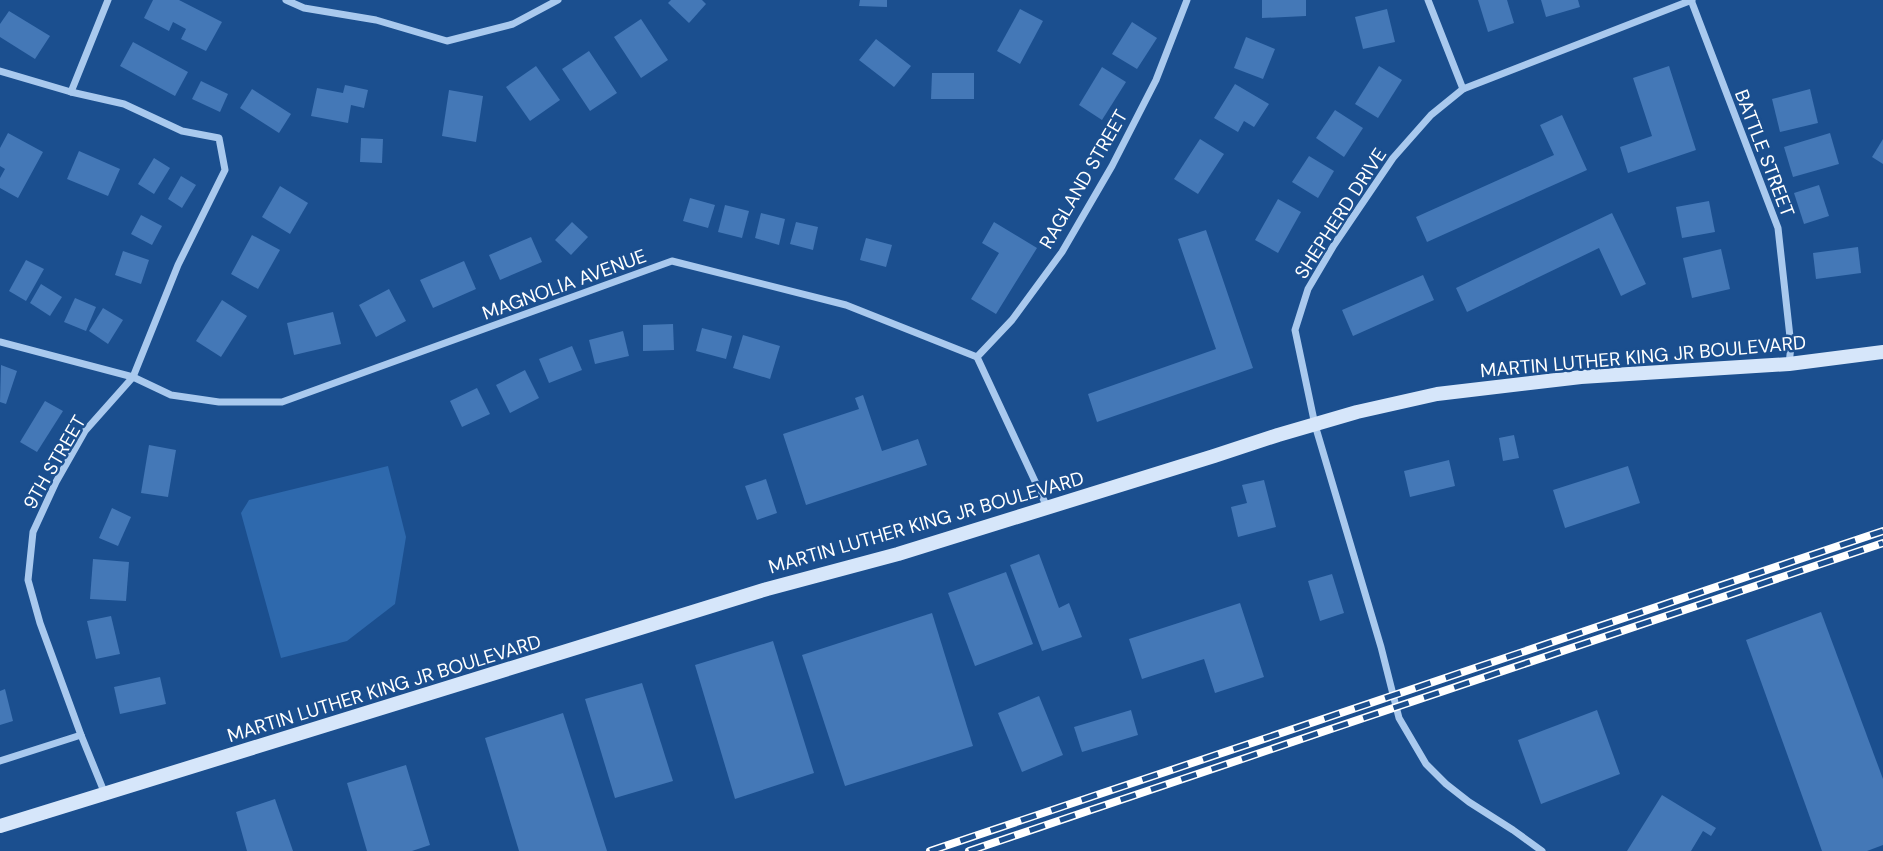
<svg xmlns="http://www.w3.org/2000/svg" width="1883" height="851" viewBox="0 0 1883 851" font-family="'DM Sans',sans-serif">
<style>
.green{fill:#2e69ad}
.building{fill:#4478b7}
.lines{fill:none;stroke-linecap:round;stroke-linejoin:round}
.street{stroke:#a9c9ee;stroke-width:7}
.secondary{stroke:#d6e6fa;stroke-width:14}
.rail-casing{stroke:#fff;stroke-width:8}
.rail{stroke:#1b4f8f;stroke-width:5;stroke-dasharray:16;stroke-linecap:butt}
.labels{text-anchor:middle;stroke-width:5;stroke-linejoin:round;paint-order:stroke}
.street-label{font-size:19px;fill:#fff;stroke:#1b4f8f}
</style>
<rect width="100%" height="100%" fill="#1b4f8f"/>
<!-- green -->
<polygon class="green" points="388,466 406,537 395,604 347,641 281,658 241,513 249,500"/>
<!-- building -->
<g class="building">
<polygon points="153,0 179,0 222,22 206,51 181,39 186,29 173,22 169,31 144,18"/>
<polygon points="671,0 702,0 706,4 689,23 668,3"/>
<polygon points="860,0 887,0 887,7 859,6"/>
<polygon points="1262,0 1306,0 1306,16 1262,18"/>
<polygon points="1478,0 1507,0 1514,23 1488,32"/>
<polygon points="1541,0 1578,0 1580,7 1546,17"/>
<polygon points="1020,9 1043,21 1020,64 997,51"/>
<polygon points="1387,9 1395,42 1363,49 1355,17"/>
<polygon points="9,11 50,36 35,59 0,37 0,24"/>
<polygon points="641,19 668,60 641,78 614,37"/>
<polygon points="1132,22 1157,38 1137,69 1112,54"/>
<polygon points="1246,37 1275,49 1263,79 1234,68"/>
<polygon points="876,39 911,66 894,87 859,60"/>
<polygon points="133,42 188,72 175,96 120,66"/>
<polygon points="589,51 617,93 590,111 562,69"/>
<polygon points="536,66 560,100 530,121 506,87"/>
<polygon points="1379,66 1402,80 1378,118 1355,104"/>
<polygon points="1669,66 1696,150 1628,173 1620,147 1652,136 1633,78"/>
<polygon points="1102,67 1126,82 1102,120 1079,105"/>
<polygon points="932,73 974,73 974,99 931,99"/>
<polygon points="201,81 228,94 220,112 192,99"/>
<polygon points="1235,84 1269,104 1254,127 1244,121 1238,132 1214,118"/>
<polygon points="345,85 368,90 364,108 351,105 348,123 311,116 317,88 343,93"/>
<polygon points="252,89 291,114 279,133 240,108"/>
<polygon points="1810,89 1818,123 1780,132 1772,99"/>
<polygon points="449,90 483,96 476,142 442,136"/>
<polygon points="1335,110 1363,128 1344,157 1316,138"/>
<polygon points="1562,115 1587,170 1427,242 1416,217 1554,155 1540,125"/>
<polygon points="8,133 43,152 18,198 0,188 0,178 5,169 0,166 0,148"/>
<polygon points="1830,133 1839,164 1793,177 1784,147"/>
<polygon points="361,138 383,139 382,163 360,162"/>
<polygon points="1200,139 1224,154 1198,194 1174,179"/>
<polygon points="1883,139 1883,164 1872,157"/>
<polygon points="79,151 120,169 108,196 67,179"/>
<polygon points="1309,156 1334,171 1318,198 1292,182"/>
<polygon points="154,158 170,168 154,194 138,184"/>
<polygon points="181,176 196,185 182,208 168,199"/>
<polygon points="1819,185 1829,216 1804,224 1794,193"/>
<polygon points="280,186 308,203 290,234 262,217"/>
<polygon points="690,198 715,205 708,228 683,221"/>
<polygon points="1278,199 1301,212 1278,253 1255,240"/>
<polygon points="1709,201 1715,232 1682,238 1676,207"/>
<polygon points="725,205 749,211 742,238 718,232"/>
<polygon points="761,213 785,219 779,245 755,238"/>
<polygon points="1612,213 1646,284 1621,296 1599,248 1467,312 1456,288"/>
<polygon points="141,215 162,226 152,245 131,234"/>
<polygon points="572,222 588,237 571,255 555,240"/>
<polygon points="796,222 818,227 813,250 790,244"/>
<polygon points="994,222 1037,248 996,314 971,299 999,253 982,243"/>
<polygon points="1206,230 1253,368 1097,422 1088,394 1216,349 1178,239"/>
<polygon points="252,235 280,250 258,289 231,274"/>
<polygon points="531,237 542,262 500,280 489,255"/>
<polygon points="866,238 892,245 886,267 860,260"/>
<polygon points="1858,247 1861,273 1816,279 1813,253"/>
<polygon points="1721,249 1730,289 1692,298 1683,258"/>
<polygon points="123,251 149,260 141,284 115,275"/>
<polygon points="26,260 44,269 26,301 9,291"/>
<polygon points="464,261 476,289 433,308 420,280"/>
<polygon points="1423,275 1434,300 1353,336 1342,310"/>
<polygon points="41,284 62,297 50,316 30,303"/>
<polygon points="389,289 406,321 376,337 359,305"/>
<polygon points="75,298 96,307 86,331 64,322"/>
<polygon points="222,300 247,316 221,357 196,341"/>
<polygon points="103,308 123,320 108,344 89,331"/>
<polygon points="333,312 341,344 294,355 287,323"/>
<polygon points="673,324 674,350 643,351 643,325"/>
<polygon points="702,328 732,336 726,359 696,351"/>
<polygon points="623,331 629,356 595,364 589,340"/>
<polygon points="743,335 780,346 770,379 733,368"/>
<polygon points="572,346 582,370 549,383 539,359"/>
<polygon points="1,365 17,371 6,404 0,402"/>
<polygon points="525,370 539,398 510,413 496,385"/>
<polygon points="477,388 490,414 462,427 450,401"/>
<polygon points="863,395 882,451 918,439 927,465 806,505 783,434 859,409 855,398"/>
<polygon points="45,401 63,411 37,452 20,442"/>
<polygon points="1514,435 1519,458 1503,461 1499,438"/>
<polygon points="149,445 176,450 168,497 141,493"/>
<polygon points="1449,460 1455,486 1410,497 1404,471"/>
<polygon points="1628,466 1640,503 1565,528 1553,490"/>
<polygon points="766,479 777,513 757,520 745,486"/>
<polygon points="1264,480 1276,527 1238,537 1231,507 1247,503 1242,485"/>
<polygon points="112,508 131,517 118,546 99,538"/>
<polygon points="1039,554 1059,608 1069,603 1082,637 1042,651 1010,565"/>
<polygon points="93,559 129,562 126,601 90,599"/>
<polygon points="1006,572 1033,644 975,666 948,593"/>
<polygon points="1332,574 1344,613 1320,621 1308,581"/>
<polygon points="1240,603 1264,677 1215,693 1204,659 1142,679 1129,639"/>
<polygon points="1821,612 1883,779 1883,845 1867,851 1822,851 1746,640"/>
<polygon points="932,613 973,746 845,786 802,655"/>
<polygon points="111,616 120,654 96,659 87,621"/>
<polygon points="773,641 814,773 735,799 695,665"/>
<polygon points="160,677 166,704 120,714 114,687"/>
<polygon points="642,683 673,781 615,798 585,699"/>
<polygon points="5,689 13,721 0,725 0,691"/>
<polygon points="1039,696 1063,755 1022,772 998,713"/>
<polygon points="1131,710 1138,735 1082,752 1074,727"/>
<polygon points="1597,710 1620,774 1541,804 1518,740"/>
<polygon points="563,713 607,851 519,851 485,738"/>
<polygon points="406,765 430,845 412,851 367,851 347,783"/>
<polygon points="1662,795 1716,828 1711,836 1703,831 1691,851 1627,851"/>
<polygon points="275,799 293,851 247,851 236,812"/>
</g>
<g class="lines">
<!-- street -->
<g class="street">
<polyline points="286,0 304,8 376,20 447,41 513,24 558,0"/>
<polyline points="1428,0 1463,89"/>
<polyline points="1691,0 1778,228 1791,346 1789,364"/>
<polyline points="0,71 71,92 124,104 182,131 219,138 225,170 178,265 133,377 85,431 56,482 33,532 28,580 40,623 81,735 105,794"/>
<polyline points="71,92 108,0"/>
<polyline points="0,342 133,377 171,395 219,402 282,402 672,261 846,305 977,357 1047,507"/>
<polyline points="977,357 1012,320 1062,252 1112,166 1156,80 1187,0"/>
<polyline points="0,761 81,735"/>
<polyline points="1542,851 1513,830 1469,802 1446,784 1426,764 1399,718 1381,647 1315,425 1295,330 1308,289 1334,245 1393,158 1431,115 1463,89 1692,0"/>
</g>
<!-- secondary -->
<polyline class="secondary" points="0,826 767,589 898,554 1214,456 1278,435 1357,412 1437,394 1581,377 1789,364 1883,352"/>
<!-- rail casing -->
<g class="rail-casing">
<g id="rail">
<polyline points="930,851 1883,531"/>
<polyline points="969,851 1883,543"/>
</g>
</g>
<!-- rail -->
<use href="#rail" class="rail"/>
</g>
<g class="labels">
<!-- street labels -->
<g class="street-label">
<text transform="translate(1765 153) rotate(69)" y="7">BATTLE STREET</text>
<text transform="translate(1083 179) rotate(-60)" y="7">RAGLAND STREET</text>
<text transform="translate(1340 213) rotate(-57)" y="7">SHEPHERD DRIVE</text>
<text transform="translate(564 284) rotate(-20)" y="7">MAGNOLIA AVENUE</text>
<text transform="translate(1643 356) rotate(-5)" y="7">MARTIN LUTHER KING JR BOULEVARD</text>
<text transform="translate(54 462) rotate(-60)" y="7">9TH STREET</text>
<text transform="translate(926 522) rotate(-16)" y="7">MARTIN LUTHER KING JR BOULEVARD</text>
<text transform="translate(384 688) rotate(-17)" y="7">MARTIN LUTHER KING JR BOULEVARD</text>
</g>
</g>
</svg>
